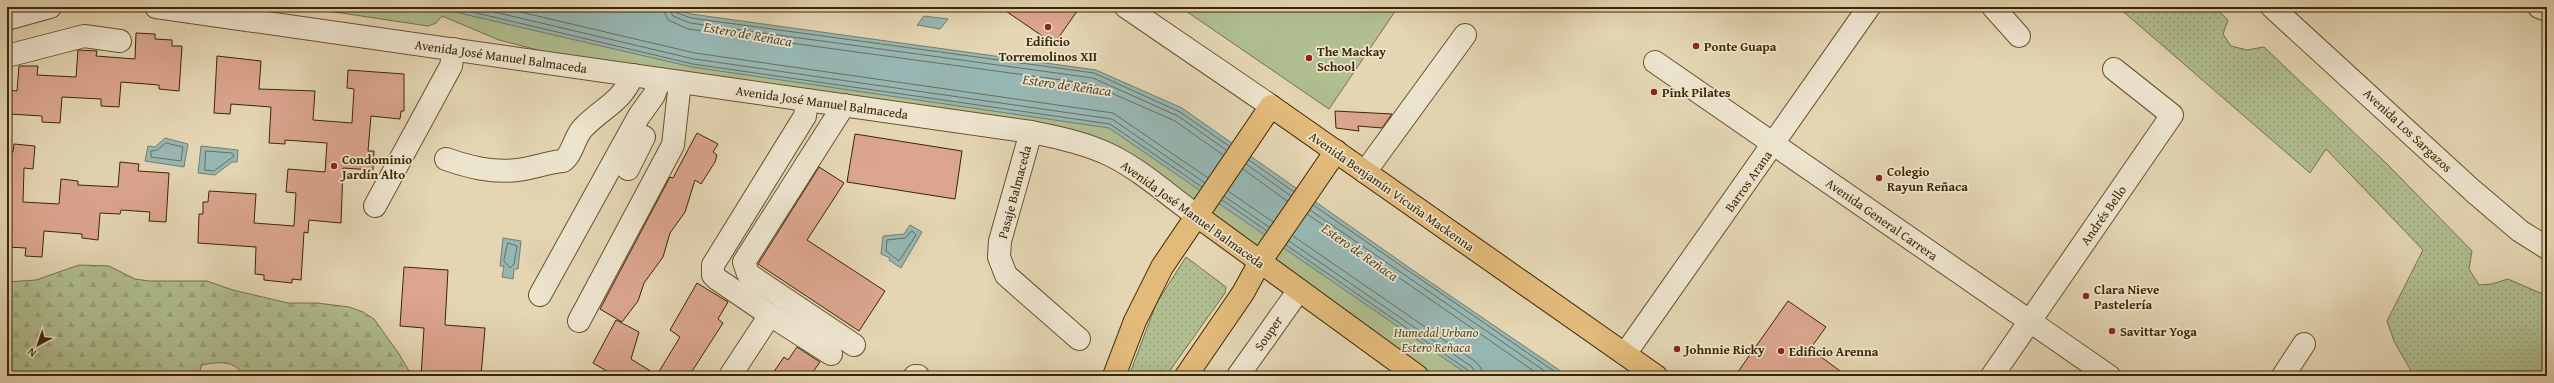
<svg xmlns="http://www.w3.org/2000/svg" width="2554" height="383" viewBox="0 0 2554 383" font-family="'Gentium Book Plus',serif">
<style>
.grass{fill:url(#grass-dots);stroke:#767249}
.forest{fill:url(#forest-firs);stroke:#767249}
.park{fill:#b0be90;stroke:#767249}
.water{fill:#97b7b4;stroke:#737d6d}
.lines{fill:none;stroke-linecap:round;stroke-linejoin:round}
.shore{stroke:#6a6e5b;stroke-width:1}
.building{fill:#dba58e;stroke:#3d2602}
.minor-casing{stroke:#67522e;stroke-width:24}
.major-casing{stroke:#3d2602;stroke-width:24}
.minor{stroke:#ede4ce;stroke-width:22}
.major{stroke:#e2ba7a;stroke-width:22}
.poi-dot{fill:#8f2418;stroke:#ede4ce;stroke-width:1.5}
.labels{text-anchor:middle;stroke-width:3.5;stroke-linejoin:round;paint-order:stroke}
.poi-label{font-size:13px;font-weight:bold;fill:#3d2602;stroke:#ede4ce;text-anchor:start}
.street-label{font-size:13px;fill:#3d2602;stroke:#ede4ce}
.park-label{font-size:13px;font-style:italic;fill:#5a4c26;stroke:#ede4ce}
.water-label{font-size:14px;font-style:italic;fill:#544a2e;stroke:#ede4ce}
</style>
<defs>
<pattern id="grass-dots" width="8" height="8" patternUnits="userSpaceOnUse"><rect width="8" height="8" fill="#b0be90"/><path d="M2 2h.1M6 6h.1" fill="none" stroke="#98a37b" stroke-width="1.8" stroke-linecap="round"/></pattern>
<pattern id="forest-firs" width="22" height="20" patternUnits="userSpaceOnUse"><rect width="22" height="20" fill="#b0be90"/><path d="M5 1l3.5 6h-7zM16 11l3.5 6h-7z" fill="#98a37b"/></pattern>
</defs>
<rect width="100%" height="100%" fill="#e4d5b3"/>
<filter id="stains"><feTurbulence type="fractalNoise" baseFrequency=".005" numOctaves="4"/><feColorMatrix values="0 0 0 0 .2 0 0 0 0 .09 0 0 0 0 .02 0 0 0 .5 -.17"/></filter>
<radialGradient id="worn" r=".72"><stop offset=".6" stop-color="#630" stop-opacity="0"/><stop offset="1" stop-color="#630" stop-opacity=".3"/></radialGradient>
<!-- grass -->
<g class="grass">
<polygon points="2118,7 2214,7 2228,20 2223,34 2231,46 2247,50 2264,47 2387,164 2472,251 2469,269 2479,285 2492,284 2508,279 2547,296 2547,376 2414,376 2394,341 2387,321 2423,250 2326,149 2310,173"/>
<polygon points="1186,257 1226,287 1225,293 1166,376 1129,376 1156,304"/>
</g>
<!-- forest -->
<path class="forest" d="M 79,265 L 109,266 L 135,279 L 149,281 L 207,281 L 233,290 L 288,303 L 317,303 L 349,307 L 363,312 L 374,319 L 399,354 L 412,376 L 243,376 C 235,359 217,362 202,365 L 198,376 L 7,376 L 7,282 L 36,280 Z"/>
<!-- park -->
<g class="park">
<polygon points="301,7 628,7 1060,72 1557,376 1424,376 1086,143 624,72 499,40 442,16 436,23 428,26"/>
<polygon points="1180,7 1398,7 1329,109"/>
</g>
<!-- water -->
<g class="water">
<polygon points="433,7 673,7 691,14 1096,70 1182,108 1414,271 1568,376 1470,376 1109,128 692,67"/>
<polygon points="924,16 948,19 940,29 917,25"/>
<polygon points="165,138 188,144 184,167 145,161 148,146 155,147"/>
<polygon points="201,146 238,150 237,162 232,162 215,175 198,173"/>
<polygon points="910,225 922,232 901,268 889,260 890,258 881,254 883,236 904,234"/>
<polygon points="503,238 521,241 518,269 514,269 513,279 502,277 504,266 500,266"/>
</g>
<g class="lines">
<!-- shore -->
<g class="shore">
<polyline points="451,7 693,64 1110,124 1202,187"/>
<polyline points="473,7 694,59 1112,119 1205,183"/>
<polyline points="499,7 695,53 1113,113 1208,178"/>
<polyline points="662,7 668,20 688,29 1091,84 1175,121 1223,155"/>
<polyline points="668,7 673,16 690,23 1093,78 1178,116 1226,150"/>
<polyline points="673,7 675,12 691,18 1094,73 1180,112 1229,146"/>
<polygon points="166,143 183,147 181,161 151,157 151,151 157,150"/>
<polygon points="206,151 232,153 234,156 214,171 205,170"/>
<polyline points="1249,160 1294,192"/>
<polyline points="1246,164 1291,196"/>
<polyline points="1243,169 1287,201"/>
<polyline points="1228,191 1273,222"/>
<polyline points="1224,196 1269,227"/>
<polyline points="1222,200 1267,231"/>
<polyline points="1313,205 1561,376"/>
<polyline points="1310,210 1552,376"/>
<polyline points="1307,214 1541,376"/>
<polygon points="912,231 916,235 899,261 886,251 887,240 905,238"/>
<polyline points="1293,236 1476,362 1481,368 1483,376"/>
<polyline points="1289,241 1472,367 1477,376"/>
<polygon points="508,243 517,246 514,264 510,268 504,261"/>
<polyline points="1286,245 1469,371 1471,376"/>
</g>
</g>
<!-- building -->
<g class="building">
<polygon points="1000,7 1080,7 1054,44"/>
<polygon points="136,33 155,34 155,39 172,40 172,46 182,46 179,91 159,89 159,85 121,82 119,107 101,106 101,99 62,97 60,123 42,122 42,116 10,114 10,112 7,112 7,90 17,91 19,66 38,66 37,75 76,77 78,50 97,51 96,56 135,59"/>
<polygon points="217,56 261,61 259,89 315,91 313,120 352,123 354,89 347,88 348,70 404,74 404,111 401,111 400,119 371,116 368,151 374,151 373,170 343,168 341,223 309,220 308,233 304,232 301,280 292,279 292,283 264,280 264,275 255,274 256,247 198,243 199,214 203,214 203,202 208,202 209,191 256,194 254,223 294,226 296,193 286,192 288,169 325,172 327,143 285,140 285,144 269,143 271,107 231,104 230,114 214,113"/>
<polygon points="1335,111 1392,114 1382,128 1358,126 1359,131 1336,128"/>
<polygon points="697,133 718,144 713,152 717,155 715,162 701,184 695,180 685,212 670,233 663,257 644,283 638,301 622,322 600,309 670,177 673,178"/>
<polygon points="855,134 962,151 955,199 847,182"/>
<polygon points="14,144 35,146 33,169 24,168 23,202 59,204 61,179 78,181 78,185 118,187 120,162 139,164 138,171 169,173 166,222 149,221 150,212 121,210 120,214 100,213 98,240 82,238 82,234 44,231 42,257 25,256 26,248 7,247 7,152 13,152"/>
<polygon points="819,167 844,183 807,240 885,291 859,331 758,264"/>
<polygon points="404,267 448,270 445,325 485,328 481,376 421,376 424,328 400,326"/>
<polygon points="697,283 728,302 718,319 723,323 689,376 615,376 593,363 616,320 639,332 631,359 657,375 680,337 670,330"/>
<polygon points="1788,301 1826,327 1810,349 1847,376 1735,376"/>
<polygon points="797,347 820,362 810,376 771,376 784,357 788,360"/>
</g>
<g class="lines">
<!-- minor casing -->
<g class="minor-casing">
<g id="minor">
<path d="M 156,7 L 1031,132 C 1057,137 1085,143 1110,155 C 1141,170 1168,195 1196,215"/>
<polyline points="1126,7 1271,106"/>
<polyline points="1993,7 2019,36"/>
<polyline points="2272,7 2473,191 2520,231 2547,248"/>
<polyline points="2539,7 2547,10"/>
<polyline points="7,19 50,7"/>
<polyline points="7,56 84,36 120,41"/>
<polyline points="1655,62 2109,376"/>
<polyline points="844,105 744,262 748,274 854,345"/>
<polyline points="1031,132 1000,241 999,257 1006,275 1079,339"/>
<path d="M 446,159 C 469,167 492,173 517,170 C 532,169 547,162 563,161 C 573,154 574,137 583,128 C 603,107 621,103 633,75"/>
<polyline points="628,169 644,137"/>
<polyline points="1365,172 1465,35"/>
<polyline points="375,206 451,66 454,49"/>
<polyline points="540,295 639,116 654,95 660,79"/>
<polyline points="770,315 831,354"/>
<polyline points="579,321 673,145 680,82"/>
<polyline points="1625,354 1869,7"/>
<polyline points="730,376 770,315 717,279 713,275 713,265 805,116 807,100"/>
<polyline points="915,376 918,376"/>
<polyline points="1238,376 1299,290"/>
<polyline points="1992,376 2172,115 2114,69"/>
<polyline points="2283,376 2304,344"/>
</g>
</g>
<!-- major casing -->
<g class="major-casing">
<g id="major">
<polyline points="1196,215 1417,376"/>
<polyline points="1114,376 1135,321 1162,267 1271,106 1656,376"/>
<polyline points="1186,376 1243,293 1260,262 1336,151"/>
</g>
</g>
<!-- minor -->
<use href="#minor" class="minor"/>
<!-- major -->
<use href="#major" class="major"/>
</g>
<!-- markers -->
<g class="poi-dot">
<circle cx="1048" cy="27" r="4"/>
<circle cx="1696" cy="46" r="4"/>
<circle cx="1309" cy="58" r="4"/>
<circle cx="1654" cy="92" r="4"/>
<circle cx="334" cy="166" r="4"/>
<circle cx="1879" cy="178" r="4"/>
<circle cx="2086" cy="296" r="4"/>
<circle cx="2112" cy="331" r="4"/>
<circle cx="1677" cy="349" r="4"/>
<circle cx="1781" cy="351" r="4"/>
</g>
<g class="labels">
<!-- poi labels -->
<g class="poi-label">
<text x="1048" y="46" text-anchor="middle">Edificio<tspan x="1048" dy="15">Torremolinos XII</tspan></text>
<text x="1704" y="51">Ponte Guapa</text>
<text x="1317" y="56">The Mackay<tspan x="1317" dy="15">School</tspan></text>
<text x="1662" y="97">Pink Pilates</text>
<text x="342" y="164">Condominio<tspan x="342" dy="15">Jardín Alto</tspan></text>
<text x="1887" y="176">Colegio<tspan x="1887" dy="15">Rayun Reñaca</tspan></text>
<text x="2094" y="294">Clara Nieve<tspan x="2094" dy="15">Pastelería</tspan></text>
<text x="2120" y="336">Savittar Yoga</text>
<text x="1685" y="354">Johnnie Ricky</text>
<text x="1789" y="356">Edificio Arenna</text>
</g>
<!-- street labels -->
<g class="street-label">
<text transform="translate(501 56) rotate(8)" y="5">Avenida José Manuel Balmaceda</text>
<text transform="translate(822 102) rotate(8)" y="5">Avenida José Manuel Balmaceda</text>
<text transform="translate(2408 130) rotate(43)" y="5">Avenida Los Sargazos</text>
<text transform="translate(1748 181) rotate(-55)" y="5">Barros Arana</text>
<text transform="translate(1392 191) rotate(35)" y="5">Avenida Benjamín Vicuña Mackenna</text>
<text transform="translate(1014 192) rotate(-75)" y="5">Pasaje Balmaceda</text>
<text transform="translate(1193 214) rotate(36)" y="5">Avenida José Manuel Balmaceda</text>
<text transform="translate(2103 215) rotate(-55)" y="5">Andrés Bello</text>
<text transform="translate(1882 219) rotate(35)" y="5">Avenida General Carrera</text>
<text transform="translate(1268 333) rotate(-55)" y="5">Souper</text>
</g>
<!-- park labels -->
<g class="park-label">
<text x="1436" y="337">Humedal Urbano<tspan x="1436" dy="15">Estero Reñaca</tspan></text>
</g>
<!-- water labels -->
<g class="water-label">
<text transform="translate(748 34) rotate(10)" y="5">Estero de Reñaca</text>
<text transform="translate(1067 85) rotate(8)" y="5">Estero de Reñaca</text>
<text transform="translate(1360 252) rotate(35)" y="5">Estero de Reñaca</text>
</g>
</g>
<!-- margin -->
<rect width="2554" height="383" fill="none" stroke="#e4d5b3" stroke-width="24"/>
<rect x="8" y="8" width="2538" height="367" fill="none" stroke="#3d2602" stroke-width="2"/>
<rect x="12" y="12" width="2530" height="359" fill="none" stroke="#3d2602"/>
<!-- north arrow -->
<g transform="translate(38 345) rotate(220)" stroke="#ede4ce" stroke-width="3" paint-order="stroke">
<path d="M0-3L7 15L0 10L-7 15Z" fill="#3d2602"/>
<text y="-6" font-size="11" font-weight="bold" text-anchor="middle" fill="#3d2602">N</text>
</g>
<rect width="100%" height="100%" filter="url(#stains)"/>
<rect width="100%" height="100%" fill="url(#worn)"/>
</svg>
